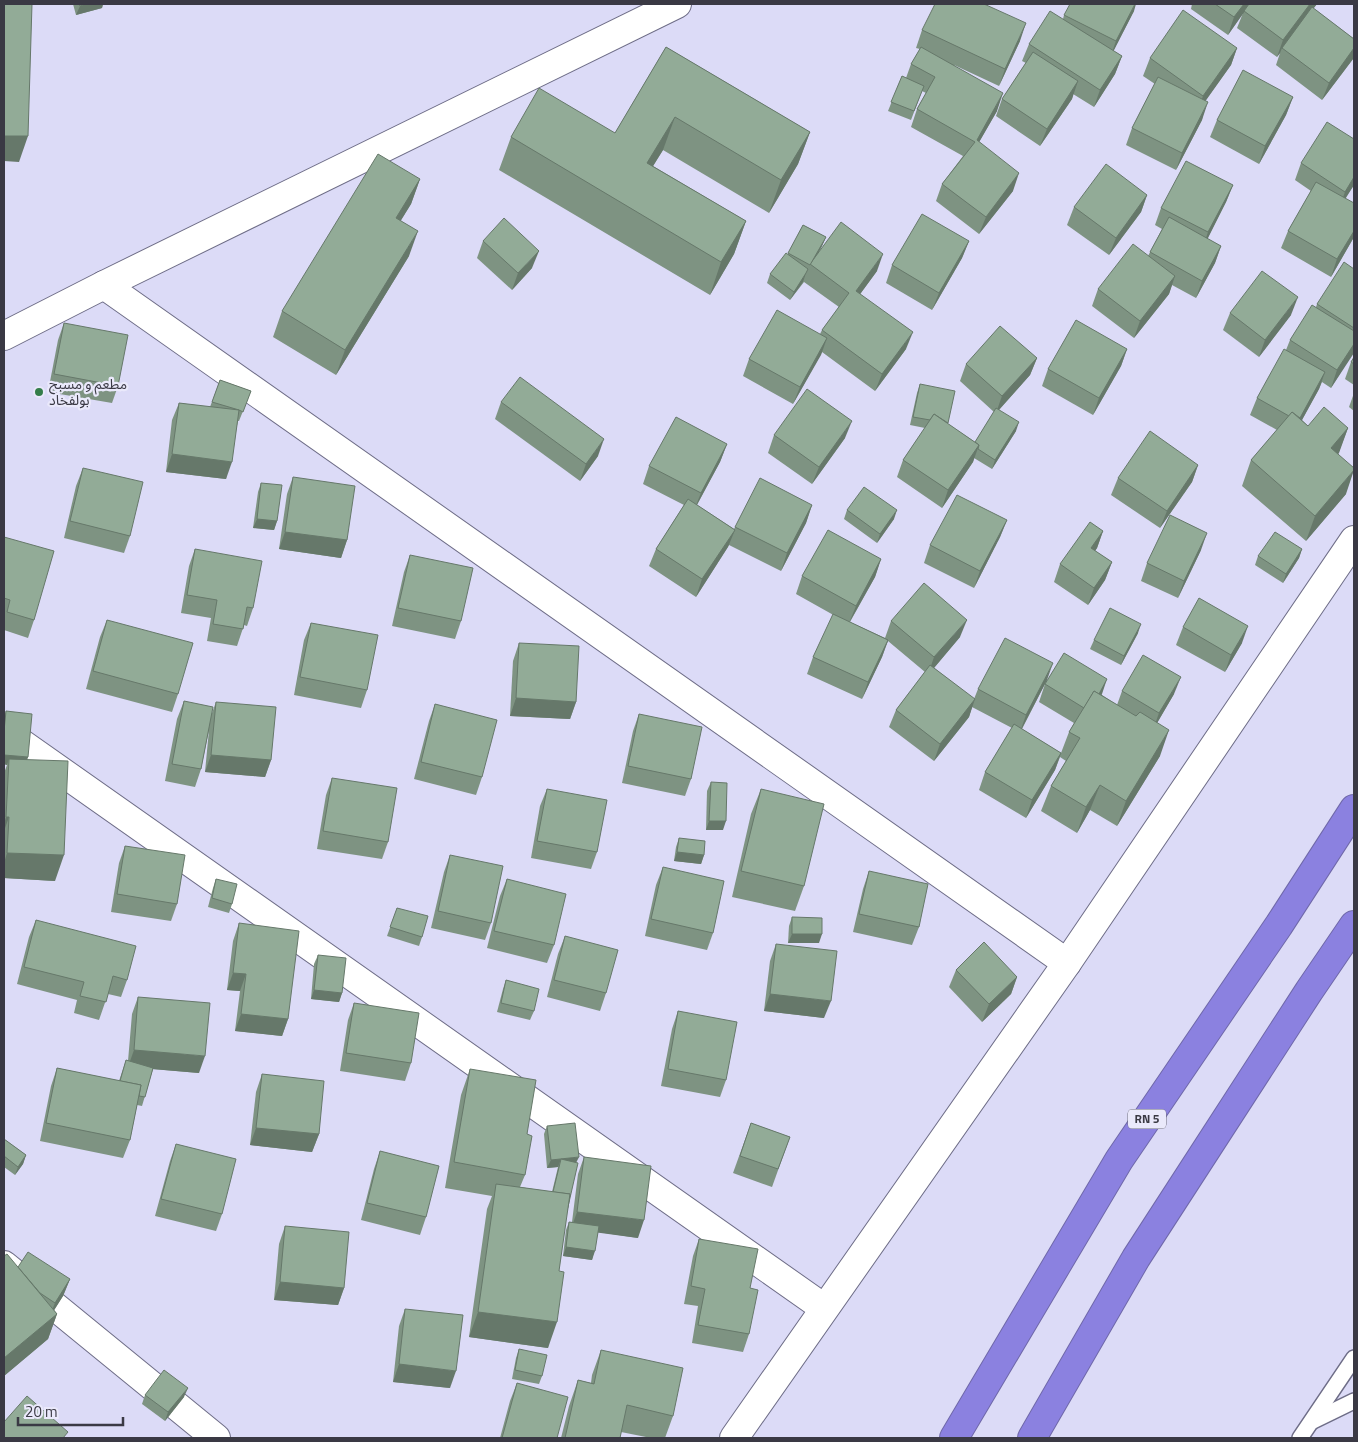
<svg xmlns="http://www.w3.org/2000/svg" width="1358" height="1442" viewBox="0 0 1358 1442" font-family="'Titillium Web','Noto Sans Arabic',sans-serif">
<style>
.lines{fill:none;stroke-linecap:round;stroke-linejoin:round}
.lane-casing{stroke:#6e6d87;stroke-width:18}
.street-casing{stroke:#6e6d87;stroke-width:30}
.highway-casing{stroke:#6f68a9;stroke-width:30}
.lane{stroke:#fff;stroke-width:15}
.street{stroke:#fff;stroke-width:28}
.highway{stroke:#8b81e0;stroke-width:28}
.wall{fill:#7e9382}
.shaded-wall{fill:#66786a}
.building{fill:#92ab97;stroke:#66786a}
.poi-dot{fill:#347d4a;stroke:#eae9fb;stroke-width:2}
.labels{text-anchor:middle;stroke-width:4.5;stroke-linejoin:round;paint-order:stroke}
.shield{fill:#eae9fb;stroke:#6f6e7b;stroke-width:1}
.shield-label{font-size:12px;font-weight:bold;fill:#3a3944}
.poi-label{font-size:14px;fill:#3a3944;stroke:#eae9fb;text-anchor:start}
</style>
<rect width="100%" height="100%" fill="#dcdbf7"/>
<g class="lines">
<!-- lane casing -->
<g class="lane-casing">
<g id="lane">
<polyline points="1313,1421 1354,1401"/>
<polyline points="1300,1438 1354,1358"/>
</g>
</g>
<!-- street casing -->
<g class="street-casing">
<g id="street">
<polyline points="104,285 1067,963"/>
<polyline points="4,336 104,285 677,4"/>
<polyline points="4,731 824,1308"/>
<polyline points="4,1265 216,1438"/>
<polyline points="734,1438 1067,963 1354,540"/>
</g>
</g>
<!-- highway casing -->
<g class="highway-casing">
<g id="highway">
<polyline points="954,1438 1119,1160 1279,925 1354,809"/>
<polyline points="1032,1438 1136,1258 1309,991 1354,925"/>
</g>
</g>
<!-- lane -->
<use href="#lane" class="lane"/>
<!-- street -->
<use href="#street" class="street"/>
<!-- highway -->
<use href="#highway" class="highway"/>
</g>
<!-- wall -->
<g class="wall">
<polygon points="73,4 103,4 102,8 76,15"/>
<polygon points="1192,4 1317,4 1313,8 1354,39 1354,55 1353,59 1322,100 1276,65 1280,53 1277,57 1237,28 1243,13 1228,35 1191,9"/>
<polygon points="1134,11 1113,51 1122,56 1115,74 1094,107 1073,94 1072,99 1040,146 996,116 1002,99 1026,63 1022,61 1029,44 1063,19 1064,15"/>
<polygon points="922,30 1020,41 999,86 954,65 997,111 979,142 1013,191 979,234 936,201 942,184 963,156 911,127 917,109 926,93 922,91 911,120 888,111 902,76 906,78 911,64 920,49 916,48"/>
<polygon points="666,47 810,132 798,164 769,213 663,150 653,166 746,221 734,254 710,295 499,170 511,137 615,133"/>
<polygon points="1237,48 1231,65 1205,101 1202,120 1176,170 1126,145 1132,128 1155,84 1143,76 1150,58"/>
<polygon points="1293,97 1286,115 1259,164 1210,137 1217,120"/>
<polygon points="1354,139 1354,185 1345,198 1354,237 1331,277 1281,248 1288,231 1311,191 1295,180 1301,163"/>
<polygon points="420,179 411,204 401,220 409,256 336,375 273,337 282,311"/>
<polygon points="1233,185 1226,202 1207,239 1221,246 1215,263 1196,298 1172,285 1169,294 1134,338 1092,306 1098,289 1148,256 1162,229 1155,225 1161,208"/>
<polygon points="1147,195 1141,212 1109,255 1067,225 1074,207"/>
<polygon points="803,225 826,237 822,246 819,252 877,271 860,294 906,349 875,391 822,352 793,404 743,376 749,359 820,334 822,330 839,307 804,282 790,300 767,283 770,274 788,254"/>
<polygon points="483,241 532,268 512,290 477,258"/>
<polygon points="969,241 962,258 932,310 886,283 892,265"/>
<polygon points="1354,269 1354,351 1331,388 1322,382 1319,389 1302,420 1308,426 1348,428 1338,454 1346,494 1306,541 1242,486 1251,460 1277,430 1250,415 1257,398 1286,350 1290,340 1316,307 1317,304"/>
<polygon points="1230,313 1291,315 1259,357 1223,330"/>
<polygon points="64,323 118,386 112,403 48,392 58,340"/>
<polygon points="1127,349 1121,366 1093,415 1042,386 1048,369"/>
<polygon points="1354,357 1354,385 1345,379 1351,362"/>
<polygon points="1037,358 1030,375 999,410 1016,431 992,469 974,458 973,462 942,508 897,477 903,460 925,428 910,425 917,393 920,384 948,424 975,442 994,412 960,381 966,364"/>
<polygon points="220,380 251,391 239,421 238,421 226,479 166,472 172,420 179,403 210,407"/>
<polygon points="1354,393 1354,411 1349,407"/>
<polygon points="501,402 598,456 580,481 495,419"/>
<polygon points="774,435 845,438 812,484 768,453"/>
<polygon points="727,444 720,462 697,505 734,529 735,527 812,505 806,523 781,571 729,545 696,597 649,566 656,549 684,505 643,484 649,466"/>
<polygon points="1198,465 1192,482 1160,528 1111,495 1118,478"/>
<polygon points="83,468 130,536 124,553 64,538 76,486"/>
<polygon points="293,477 347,540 341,558 279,549 287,494"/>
<polygon points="261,483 277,521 274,530 253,528 258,492"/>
<polygon points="847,510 894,519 877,543 844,519"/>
<polygon points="1007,520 1000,537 974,588 924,563 930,545"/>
<polygon points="1103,531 1097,548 1095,551 1112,562 1105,580 1088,605 1054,582 1060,564"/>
<polygon points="4,537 34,620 28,638 4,630"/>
<polygon points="195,549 253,608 247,626 244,625 237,646 207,641 211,618 181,613 189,566"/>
<polygon points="1302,549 1299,558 1283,583 1255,565 1258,556"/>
<polygon points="1201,550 1178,598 1141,581 1147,563"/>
<polygon points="410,555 461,621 455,639 392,626 404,572"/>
<polygon points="881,559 875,577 850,622 885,638 891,621 960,637 934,668 974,699 978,689 1047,680 1022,729 1061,753 1069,732 1074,723 1039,702 1045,684 1102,695 1117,705 1122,691 1174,694 1157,723 1160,756 1117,826 1090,810 1077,833 1041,811 1051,786 1066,761 1060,757 1055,770 1026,818 979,790 985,772 1012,728 972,707 969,717 934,761 889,727 896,710 925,672 888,641 882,657 862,699 807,674 813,657 837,617 796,594 802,576"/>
<polygon points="107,620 178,694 172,712 86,689 100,637"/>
<polygon points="311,623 367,690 361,708 294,695 304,640"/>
<polygon points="1183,627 1242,643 1225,672 1176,645"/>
<polygon points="1138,633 1121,665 1090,649 1094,640"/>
<polygon points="519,643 576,702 570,719 510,716 513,661"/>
<polygon points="184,701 212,713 216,702 271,760 265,777 205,772 209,730 201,769 195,787 165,781 177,719"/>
<polygon points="435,704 482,777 476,795 414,779 429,721"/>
<polygon points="6,711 28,757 27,759 55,881 4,878 4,773 7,765 4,764 4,716"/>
<polygon points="639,714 691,779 685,796 622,783 633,731"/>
<polygon points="332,778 388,842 382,859 317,849 326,795"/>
<polygon points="711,782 723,830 706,830 707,791"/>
<polygon points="547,789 597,852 591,869 531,858 540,806"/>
<polygon points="761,789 804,886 795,911 732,897 751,814"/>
<polygon points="679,838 704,855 701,864 674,861 676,847"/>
<polygon points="125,846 177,904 171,921 111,912 119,863"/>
<polygon points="450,855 491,923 485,940 431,928 444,872"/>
<polygon points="663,867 713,933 707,950 645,936 656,885"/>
<polygon points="869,871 919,927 912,945 853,932 863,889"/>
<polygon points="216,879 232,904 229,913 208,907 213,888"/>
<polygon points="507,879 554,945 547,963 487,948 500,896"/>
<polygon points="397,908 422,937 419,946 387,936"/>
<polygon points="792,917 819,943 788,943 789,926"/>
<polygon points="36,920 127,980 121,997 108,994 99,1020 74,1013 77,1000 17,984 29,937"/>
<polygon points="239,923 288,1019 282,1036 235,1031 240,991 227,990 233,941"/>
<polygon points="565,936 606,993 600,1011 547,997 558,954"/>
<polygon points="776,944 824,1018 764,1011 770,961"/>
<polygon points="318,955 342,993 339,1002 311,999 314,964"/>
<polygon points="956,970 1017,977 1011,994 982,1022 949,987"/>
<polygon points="506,980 534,1011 530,1020 497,1012 503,989"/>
<polygon points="138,997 199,1073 153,1069 142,1106 137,1105 130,1140 123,1158 40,1141 51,1086 57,1068 119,1081 126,1060 128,1061 132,1014"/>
<polygon points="354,1003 411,1063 405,1081 340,1071 348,1020"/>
<polygon points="678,1011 726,1080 720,1097 661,1086 672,1029"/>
<polygon points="470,1069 527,1134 525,1175 520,1187 552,1192 558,1167 547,1168 544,1134 547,1126 576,1163 567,1211 548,1348 469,1337 487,1209 492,1196 445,1188 461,1095"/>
<polygon points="262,1074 319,1134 312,1152 250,1145 256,1092"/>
<polygon points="751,1123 790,1137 772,1187 733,1173"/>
<polygon points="4,1139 26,1155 23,1164 15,1175 4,1167"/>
<polygon points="176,1144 222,1214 216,1231 155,1216 170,1161"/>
<polygon points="380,1151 426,1217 420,1235 361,1220 374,1169"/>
<polygon points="584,1157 638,1238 598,1232 592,1260 563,1256 566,1230 569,1222 572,1222 578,1174"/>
<polygon points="285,1226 344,1288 338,1305 274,1300 279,1244"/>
<polygon points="699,1239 750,1288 749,1334 743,1352 692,1343 698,1306 684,1304 693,1256"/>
<polygon points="4,1256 18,1267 70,1279 63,1296 54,1310 57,1314 48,1339 4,1376"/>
<polygon points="405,1309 450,1388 393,1382 399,1326"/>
<polygon points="519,1349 542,1376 539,1384 512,1379 516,1358"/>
<polygon points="601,1350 673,1416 665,1438 651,1438 621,1432 620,1438 561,1438 569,1406 578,1380 591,1383 592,1375"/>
<polygon points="517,1383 557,1438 500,1438 510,1401"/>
<polygon points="145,1395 184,1397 165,1421 142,1404"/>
</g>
<!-- shaded-wall -->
<g class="shaded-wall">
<polygon points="87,4 103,4 102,8 76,15 80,6"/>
<polygon points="1135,4 1136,4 1134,11 1110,58 1116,41"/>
<polygon points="1244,4 1250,4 1228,35 1234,17"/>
<polygon points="1310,4 1317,4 1283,49 1282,48 1280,53 1277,57 1283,40"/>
<polygon points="1026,23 1020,41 999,86 1005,69"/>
<polygon points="1237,48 1231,65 1197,113 1203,96"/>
<polygon points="1354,48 1354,55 1353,59 1322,100 1329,83"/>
<polygon points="1122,56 1115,74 1094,107 1100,90"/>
<polygon points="1078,81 1072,99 1040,146 1047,129"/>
<polygon points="1003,93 997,111 970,158 977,140"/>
<polygon points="1293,97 1286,115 1259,164 1265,146"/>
<polygon points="1208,102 1202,120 1176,170 1182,153"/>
<polygon points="675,117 663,150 635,195 647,163"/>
<polygon points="810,132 798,164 769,213 781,180"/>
<polygon points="4,136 28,136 19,162 4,161"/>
<polygon points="1019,173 1013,191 979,234 986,217"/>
<polygon points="1354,177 1354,185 1339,209 1345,192"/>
<polygon points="420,179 411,204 387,243 396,218"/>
<polygon points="1233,185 1226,202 1202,250 1208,232"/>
<polygon points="1147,195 1141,212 1109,255 1116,238"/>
<polygon points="746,221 734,254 710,295 721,262"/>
<polygon points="418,231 409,256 336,375 345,350"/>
<polygon points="1354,231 1354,237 1331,277 1337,259"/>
<polygon points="826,237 822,246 811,265 810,264"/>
<polygon points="969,241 962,258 932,310 939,293"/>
<polygon points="1221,246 1215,263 1196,298 1202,281"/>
<polygon points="539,251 532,268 512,290 518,273"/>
<polygon points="883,254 877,271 850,308 856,291"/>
<polygon points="806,273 803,282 790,300 794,292"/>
<polygon points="1175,276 1169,294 1134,338 1140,321"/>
<polygon points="1298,297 1291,315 1259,357 1265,340"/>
<polygon points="913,332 906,349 875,391 882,374"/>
<polygon points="827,338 821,355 793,404 800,387"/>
<polygon points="1354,344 1354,353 1331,388 1337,370"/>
<polygon points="1127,349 1121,366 1093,415 1099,398"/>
<polygon points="1037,358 1030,375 996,413 1002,396"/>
<polygon points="1325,372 1319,389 1292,438 1298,421"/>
<polygon points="852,421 845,438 812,484 819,467"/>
<polygon points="1019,422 1016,431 992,469 995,460"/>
<polygon points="1348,428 1339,453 1322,474 1331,448"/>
<polygon points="604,439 598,456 580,481 586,464"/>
<polygon points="727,444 720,462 694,510 701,493"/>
<polygon points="979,445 973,462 942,508 948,490"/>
<polygon points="172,454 232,462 226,479 166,472"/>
<polygon points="1198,465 1192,482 1160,528 1167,511"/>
<polygon points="1354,470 1346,494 1306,541 1315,516"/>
<polygon points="812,505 806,523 781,571 787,553"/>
<polygon points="897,510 894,519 877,543 880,534"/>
<polygon points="257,519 277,521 274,530 253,528"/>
<polygon points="1007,520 1000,537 974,588 980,571"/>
<polygon points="735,530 728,547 696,597 702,579"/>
<polygon points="1103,531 1097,548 1085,566 1091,548"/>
<polygon points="285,532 347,540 341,558 279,549"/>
<polygon points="1207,533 1201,550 1178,598 1184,581"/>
<polygon points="1302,549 1299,558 1283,583 1286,574"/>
<polygon points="881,559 875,577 849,623 856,606"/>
<polygon points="1112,562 1105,580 1088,605 1094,588"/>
<polygon points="967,620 960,637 928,675 934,657"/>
<polygon points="1141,624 1138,633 1121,665 1124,656"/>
<polygon points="1248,626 1242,643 1225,672 1231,655"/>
<polygon points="888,640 882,657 862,699 868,682"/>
<polygon points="1053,663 1047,680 1020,732 1026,715"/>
<polygon points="1181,677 1174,694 1153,730 1159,713"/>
<polygon points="1107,679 1101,697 1094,701"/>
<polygon points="516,698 576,702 570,719 510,716"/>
<polygon points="975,699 969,717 934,761 940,744"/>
<polygon points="1169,730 1160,756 1117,826 1126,801"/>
<polygon points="1061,753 1055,770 1026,818 1032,800"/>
<polygon points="4,755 28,757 25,766 9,759 7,765 4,764"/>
<polygon points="211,755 271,760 265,777 205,772"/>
<polygon points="1100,785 1090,810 1077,833 1086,807"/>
<polygon points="6,817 9,817 4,831 4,824"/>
<polygon points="709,821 726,821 723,830 706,830"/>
<polygon points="677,852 704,855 701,864 674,861"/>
<polygon points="7,853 64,855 55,881 4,878 4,863"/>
<polygon points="792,934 822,934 819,943 788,943"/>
<polygon points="233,973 246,974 240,991 227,990"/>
<polygon points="1017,977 1011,994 982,1022 989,1004"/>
<polygon points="314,990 342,993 339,1002 311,999"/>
<polygon points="770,994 831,1001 824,1018 764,1011"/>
<polygon points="241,1014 288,1019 282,1036 235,1031"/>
<polygon points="134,1050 205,1056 199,1073 128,1067"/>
<polygon points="256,1128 319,1134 312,1152 250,1145"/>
<polygon points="26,1155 23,1164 15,1175 18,1167"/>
<polygon points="579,1157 575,1165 561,1159 558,1167 547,1168 551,1160"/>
<polygon points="577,1212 644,1220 638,1238 571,1229"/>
<polygon points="566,1247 595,1251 592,1260 563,1256"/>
<polygon points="70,1279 63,1296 48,1320 55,1303"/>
<polygon points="280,1282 344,1288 338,1305 274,1300"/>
<polygon points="478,1312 557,1322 548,1348 469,1337"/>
<polygon points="57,1314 48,1339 4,1376 4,1358"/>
<polygon points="399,1364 456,1371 450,1388 393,1382"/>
<polygon points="188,1388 184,1397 165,1421 168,1412"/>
</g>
<!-- building -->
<g class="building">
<polygon points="4,4 32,4 28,136 4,136"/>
<polygon points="79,4 87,4 80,6"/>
<polygon points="935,4 984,4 1026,23 1005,69 922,30"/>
<polygon points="1070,4 1135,4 1116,41 1064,15"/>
<polygon points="1215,4 1244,4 1234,17"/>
<polygon points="1249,4 1310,4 1283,40 1244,11"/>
<polygon points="1312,7 1354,39 1354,48 1329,83 1282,48"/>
<polygon points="1183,10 1237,48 1203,96 1150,58"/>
<polygon points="1050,11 1122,56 1100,90 1029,44"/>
<polygon points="666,47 810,132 781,180 675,117 647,163 746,221 721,262 511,137 539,88 615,133"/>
<polygon points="921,47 1003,93 977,140 1019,173 986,217 942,184 975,142 917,109 935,77 911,64"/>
<polygon points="1033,52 1078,81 1047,129 1002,99"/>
<polygon points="1243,70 1293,97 1265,146 1217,120"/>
<polygon points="902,76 924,86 914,111 891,102"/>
<polygon points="1158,77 1208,102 1182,153 1132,128"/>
<polygon points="1327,122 1354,139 1354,177 1345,192 1301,163"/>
<polygon points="378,154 420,179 396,218 418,231 345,350 282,311"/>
<polygon points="1186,161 1233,185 1208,232 1161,208"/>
<polygon points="1106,164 1147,195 1116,238 1074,207"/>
<polygon points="1316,182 1354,203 1354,231 1337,259 1288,231"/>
<polygon points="922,214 969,241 939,293 892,265"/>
<polygon points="1169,217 1221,246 1202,281 1150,252"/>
<polygon points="504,218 539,251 518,273 483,241"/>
<polygon points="841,222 883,254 856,291 913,332 882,374 822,330 849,293 810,264"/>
<polygon points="803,225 826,237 810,265 788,253"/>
<polygon points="1133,244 1175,276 1140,321 1098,289"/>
<polygon points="786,253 808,269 806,273 794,292 770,274"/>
<polygon points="1344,262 1354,269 1354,328 1317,304"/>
<polygon points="1262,271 1298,297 1265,340 1230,313"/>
<polygon points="1312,305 1354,331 1354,344 1337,370 1290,340"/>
<polygon points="777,310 827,338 800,387 749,359"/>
<polygon points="1076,320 1127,349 1099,398 1048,369"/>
<polygon points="64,323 128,335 118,386 54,374"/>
<polygon points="1000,326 1037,358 1002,396 966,364"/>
<polygon points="1284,349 1325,372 1300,418 1292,412 1289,416 1257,398"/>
<polygon points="1354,357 1354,364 1351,362"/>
<polygon points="520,377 604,439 586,464 501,402"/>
<polygon points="220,380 251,391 243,412 239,410 212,402"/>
<polygon points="920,384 955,391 948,423 934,414 930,420 913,417"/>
<polygon points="807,389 852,421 819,467 774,435"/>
<polygon points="179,403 239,410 232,462 172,454"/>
<polygon points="1324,407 1348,428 1331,448 1354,468 1354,470 1315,516 1251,460 1292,412 1308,426"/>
<polygon points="996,408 1019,422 995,460 978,449 979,445 975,442"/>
<polygon points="934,414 979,445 948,490 903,460"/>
<polygon points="676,417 727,444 701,493 649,466"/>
<polygon points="1150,431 1198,465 1167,511 1118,478"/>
<polygon points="83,468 143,482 130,536 70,521"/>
<polygon points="293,477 355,486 347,540 285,532"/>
<polygon points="760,478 812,505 787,553 735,527"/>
<polygon points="261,483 282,485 277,521 257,519"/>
<polygon points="864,487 897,510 880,534 847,510"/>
<polygon points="957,495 1007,520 980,571 930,545"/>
<polygon points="688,499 735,530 702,579 656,549"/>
<polygon points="1170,515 1207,533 1184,581 1147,563"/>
<polygon points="1090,522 1103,531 1091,548 1112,562 1094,588 1060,564"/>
<polygon points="828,530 881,559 856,606 802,576"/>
<polygon points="1275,532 1302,549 1286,574 1258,556"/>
<polygon points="4,537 54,551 34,620 7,612 10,600 4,598"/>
<polygon points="195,549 262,561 253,608 247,607 243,629 213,624 217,600 187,595"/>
<polygon points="410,555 473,568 461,621 398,608"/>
<polygon points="924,583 967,620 934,657 891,621"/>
<polygon points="1199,598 1248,626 1231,655 1183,627"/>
<polygon points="1110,608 1141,624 1124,656 1094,640"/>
<polygon points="833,614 888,640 868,682 813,657"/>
<polygon points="107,620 193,643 178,694 93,671"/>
<polygon points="311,623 378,635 367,690 300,677"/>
<polygon points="1005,638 1053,663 1026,715 978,689"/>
<polygon points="519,643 579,646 576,702 516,698"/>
<polygon points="1064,653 1107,679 1099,694 1094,691 1084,708 1045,684"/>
<polygon points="1143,655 1181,677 1159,713 1122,691"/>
<polygon points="930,665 975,699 940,744 896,710"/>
<polygon points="1094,691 1136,716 1140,712 1169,730 1126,801 1100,785 1086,807 1051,786 1080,738 1069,732"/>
<polygon points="184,701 213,707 201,769 172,764"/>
<polygon points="216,702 276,707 271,760 211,755"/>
<polygon points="435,704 497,720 482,777 421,762"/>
<polygon points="6,711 32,714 28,757 4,755 4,731"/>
<polygon points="639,714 702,727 691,779 628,766"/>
<polygon points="1014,724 1061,753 1032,800 985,772"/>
<polygon points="9,759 68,761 64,855 7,853 9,817 6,817"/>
<polygon points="332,778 397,788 388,842 323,831"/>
<polygon points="711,782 727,783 726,821 709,821"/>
<polygon points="547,789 607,800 597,852 537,841"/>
<polygon points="761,789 824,804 804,886 741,871"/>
<polygon points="679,838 705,841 704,855 677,852"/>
<polygon points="125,846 185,855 177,904 117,894"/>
<polygon points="450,855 503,866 491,923 438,911"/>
<polygon points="663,867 724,881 713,933 651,919"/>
<polygon points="869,871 928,884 919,927 859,914"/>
<polygon points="216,879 237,884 232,904 212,898"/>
<polygon points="507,879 566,894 554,945 494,931"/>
<polygon points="397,908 428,916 422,937 390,927"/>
<polygon points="792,917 822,918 822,934 792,934"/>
<polygon points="36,920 136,946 127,980 113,976 106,1002 80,996 84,982 24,967"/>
<polygon points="239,923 299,931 288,1019 241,1014 246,974 233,973"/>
<polygon points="565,936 618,950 606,993 554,980"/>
<polygon points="984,942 1017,977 989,1004 956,970"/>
<polygon points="776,944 837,951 831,1001 770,994"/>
<polygon points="318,955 346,958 342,993 314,990"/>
<polygon points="506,980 539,989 534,1011 501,1003"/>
<polygon points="138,997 210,1003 205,1056 134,1050"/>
<polygon points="354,1003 419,1013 411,1063 346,1053"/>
<polygon points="678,1011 737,1022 726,1080 668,1069"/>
<polygon points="126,1060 153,1068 145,1097 139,1096 141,1085 120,1081"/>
<polygon points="57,1068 141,1085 130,1140 46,1123"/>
<polygon points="470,1069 536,1080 527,1134 532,1136 525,1175 454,1162"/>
<polygon points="262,1074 324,1081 319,1134 256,1128"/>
<polygon points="575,1123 579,1157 551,1160 547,1126"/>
<polygon points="751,1123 790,1137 778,1169 740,1156"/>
<polygon points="4,1139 26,1155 18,1167 4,1156"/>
<polygon points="176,1144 236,1159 222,1214 161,1199"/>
<polygon points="380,1151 439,1166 426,1217 367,1203"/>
<polygon points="584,1157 651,1166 644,1220 577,1212"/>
<polygon points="561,1159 578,1163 567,1211 570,1194 553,1192"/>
<polygon points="496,1184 570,1194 559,1271 564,1272 557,1322 478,1312"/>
<polygon points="569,1222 599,1226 595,1251 566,1247"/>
<polygon points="285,1226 349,1232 344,1288 280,1282"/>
<polygon points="699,1239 758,1249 750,1288 758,1290 749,1334 698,1325 705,1289 691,1286"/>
<polygon points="28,1252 70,1279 55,1303 40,1293 18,1267"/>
<polygon points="7,1254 57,1314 4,1358 4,1256"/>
<polygon points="405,1309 463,1315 456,1371 399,1364"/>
<polygon points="519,1349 547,1355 542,1376 515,1370"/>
<polygon points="601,1350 683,1368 673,1416 627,1405 620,1438 565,1438 578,1380 594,1384"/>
<polygon points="164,1370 188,1388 168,1412 145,1395"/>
<polygon points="517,1383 568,1397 557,1438 502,1438"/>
<polygon points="27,1396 68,1432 63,1438 4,1438 4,1422"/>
</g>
<!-- markers -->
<circle class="poi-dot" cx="39" cy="392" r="5"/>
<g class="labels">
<!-- shield labels -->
<rect class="shield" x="1128" y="1109.5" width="38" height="19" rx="4"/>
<g class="shield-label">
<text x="1147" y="1123">RN 5</text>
</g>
<!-- poi labels -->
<g class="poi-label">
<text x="49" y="389">مطعم و مسبح<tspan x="49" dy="16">بولفخاد</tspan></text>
</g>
</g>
<!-- border -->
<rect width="1358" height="1442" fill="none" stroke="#3a3944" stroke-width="10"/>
<!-- scale -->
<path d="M18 1417v8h105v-8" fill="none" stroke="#3a3944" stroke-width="2.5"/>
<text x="25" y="1417" font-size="15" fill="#3a3944" stroke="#eae9fb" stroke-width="4" paint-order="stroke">20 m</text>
</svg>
